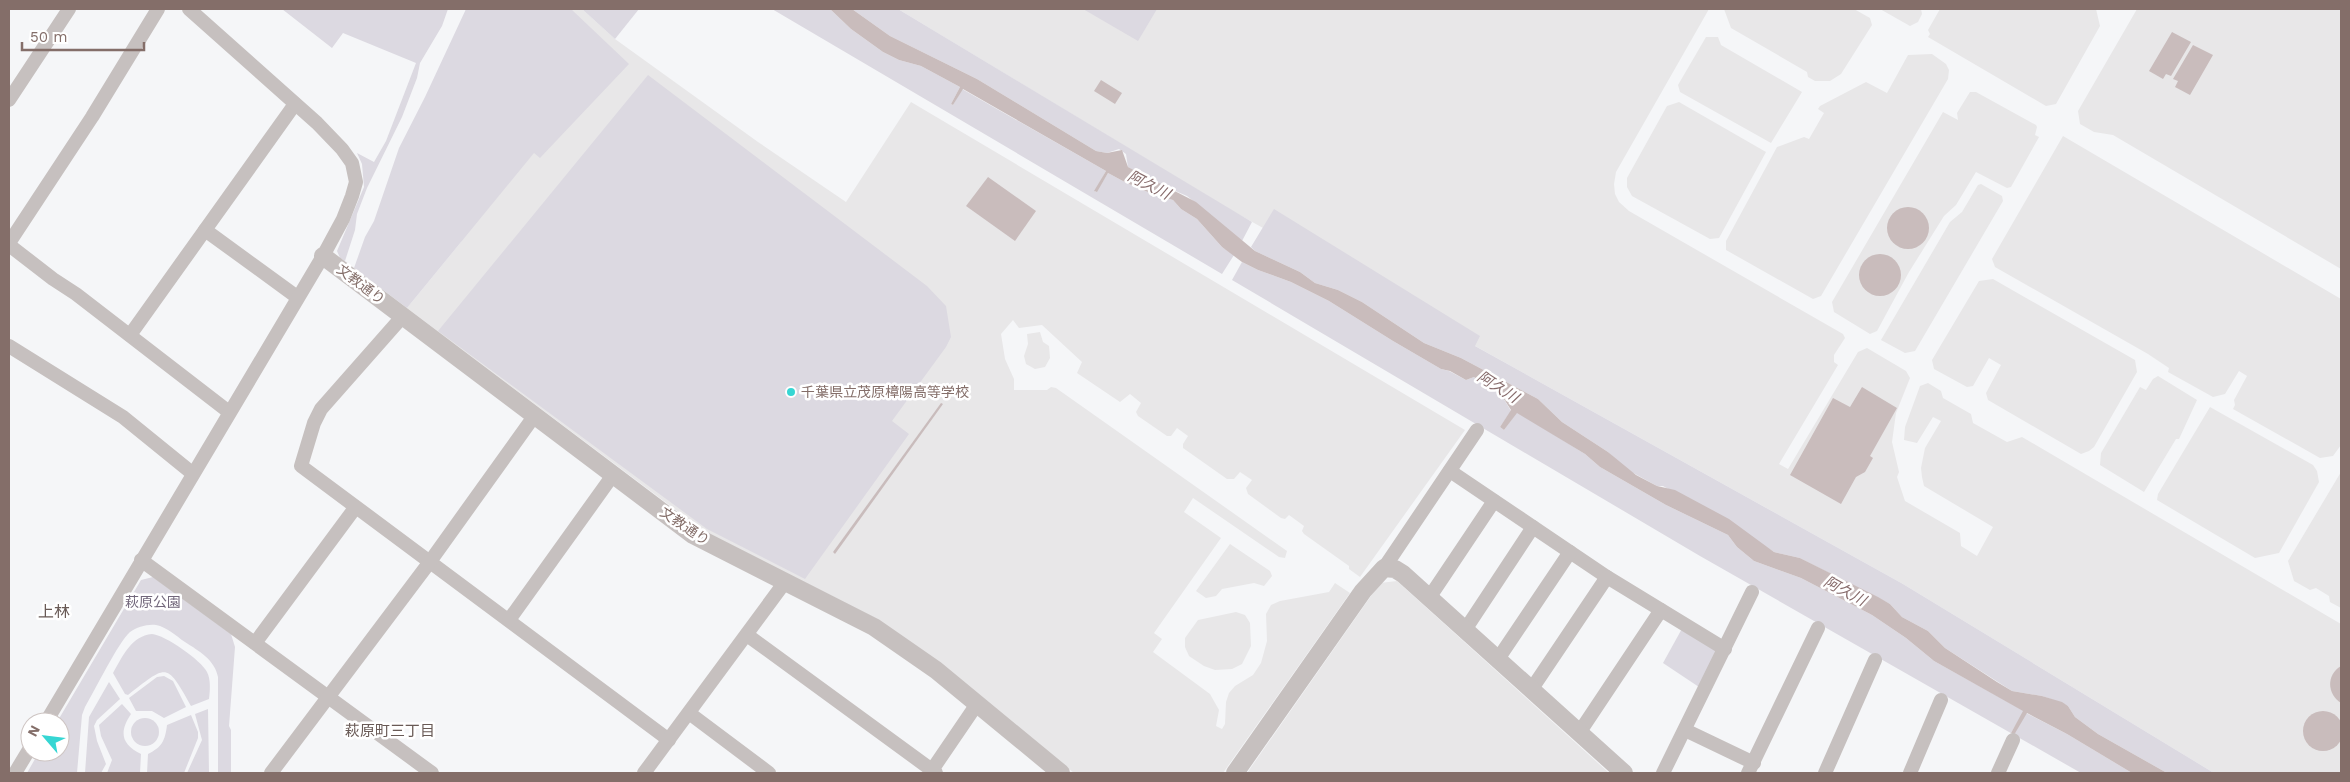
<svg xmlns="http://www.w3.org/2000/svg" width="2350" height="782" viewBox="0 0 2350 782" font-family="'Work Sans','Noto Sans JP',sans-serif">
<style>
.built{fill:#e8e7e8}
.green{fill:#dcd9e1}
.water{fill:#c9bcbc}
.lines{fill:none;stroke-linecap:round;stroke-linejoin:round}
.minor{stroke:#c6c0bf;stroke-width:14}
.tertiary{stroke:#c6c0bf;stroke-width:18}
.poi-dot{fill:#36d6d3;stroke:#fff;stroke-width:2}
.labels{text-anchor:middle;stroke-width:5;stroke-linejoin:round;paint-order:stroke}
.street-label{font-size:14px;fill:#846e69;stroke:#fff}
.poi-label{font-size:14px;fill:#846e69;stroke:#fff;text-anchor:start}
.park-label{font-size:14px;fill:#72677b;stroke:#fff}
.water-label{font-size:15px;font-style:italic;fill:#866a6a;stroke:#fff}
.neighbourhood-label{font-size:15px;fill:#695a56;stroke:#fff}
.quarter-label{font-size:16px;fill:#695a56;stroke:#fff}
</style>
<rect width="100%" height="100%" fill="#f5f6f8"/>
<!-- built -->
<g class="built">
<polygon points="557,9 582,9 615,39 758,142 846,202 911,102 1465,430 1360,577 1349,569 1349,566 1304,534 1302,531 1304,526 1289,515 1285,519 1281,518 1248,494 1246,488 1252,480 1240,472 1234,479 1227,479 1183,448 1183,444 1188,436 1177,428 1171,436 1167,436 1138,416 1136,412 1141,403 1130,394 1120,402 1077,373 1082,362 1042,325 1019,328 1013,320 1001,334 1005,359 1014,379 1014,390 1047,390 1051,387 1056,388 1287,551 1285,558 1279,557 1193,498 1184,512 1221,538 1154,633 1162,639 1153,652 1210,694 1219,710 1216,726 1222,729 1225,724 1226,702 1229,693 1235,686 1253,675 1261,663 1267,641 1266,614 1271,605 1280,601 1329,592 1335,583 1350,593 1223,773 1074,773 938,661 875,618 705,532 407,308 461,242"/>
<polygon points="898,9 1709,9 1616,172 1614,184 1615,194 1619,202 1629,211 1843,334 1845,338 1834,355 1834,362 1838,365 1779,464 1788,469 1858,352 1867,348 1906,371 1910,378 1896,413 1892,442 1899,472 1897,477 1905,501 1960,533 1961,546 1977,556 1993,527 1924,486 1922,477 1921,468 1925,448 1941,421 1933,417 1917,443 1904,440 1905,427 1920,386 1928,383 1941,391 1943,398 1971,414 1973,423 2007,442 2022,437 2341,624 2341,773 2214,773 1903,584 1229,209"/>
<polygon points="1724,9 1854,9 1870,18 1872,25 1841,74 1830,81 1815,81 1808,77 1807,72 1731,28"/>
<polygon points="1880,9 1921,9 1922,14 1918,22 1910,26"/>
<polygon points="1940,9 2096,9 2100,26 2056,104 2046,106 1928,37 1930,34 1928,30"/>
<polygon points="2137,9 2341,9 2341,269 2113,135 2094,132 2080,124 2078,111"/>
<polygon points="1706,37 1718,37 1721,45 1802,92 1771,143 1680,92 1678,85"/>
<polygon points="1932,54 1946,64 1949,70 1948,79 1821,296 1813,299 1726,250 1726,241 1777,147 1804,137 1809,139 1824,113 1818,109 1820,106 1866,82 1887,93 1908,55"/>
<polygon points="1970,92 1976,92 2036,125 2037,127 2035,135 2039,137 2011,187 2007,188 1976,172 1956,205 1944,216 1909,272 1877,331 1870,334 1834,312 1832,302 1943,112 1958,120 1957,113"/>
<polygon points="1679,102 1766,152 1719,238 1710,239 1632,196 1627,187 1627,178 1667,106"/>
<polygon points="2063,136 2341,299 2341,445 2333,456 2320,458 2233,409 2235,405 2234,400 2247,376 2239,371 2225,394 2213,397 2168,372 2169,368 2148,354 1995,267 1992,259"/>
<polygon points="1981,184 2002,196 2003,201 1915,351 1905,353 1881,340 1950,222 1962,212 1978,185"/>
<polygon points="1993,279 2135,360 2137,372 2094,447 2089,451 2081,454 1988,400 1986,393 2001,365 1989,358 1973,386 1967,387 1934,369 1932,360 1979,281"/>
<polygon points="1040,332 1043,342 1049,346 1050,358 1045,367 1035,369 1026,364 1024,356 1028,344 1027,334"/>
<polygon points="2158,376 2197,400 2179,439 2176,439 2144,492 2100,465 2101,453 2140,387 2146,390 2153,379"/>
<polygon points="2210,407 2313,465 2317,471 2319,482 2279,553 2255,558 2157,500 2158,494"/>
<polygon points="2341,472 2341,608 2330,602 2329,596 2316,588 2310,590 2294,581 2288,561"/>
<polygon points="1230,544 1270,571 1272,576 1264,586 1254,583 1222,589 1216,596 1206,598 1196,591"/>
<polygon points="1397,581 1609,773 1247,773 1380,583"/>
<polygon points="1236,612 1245,615 1250,623 1251,646 1242,664 1232,669 1215,670 1204,666 1189,656 1185,647 1185,638 1198,620"/>
</g>
<!-- green -->
<g class="green">
<polygon points="282,9 448,9 442,26 420,63 417,78 402,117 367,188 357,214 355,230 345,261 340,258 337,251 364,187 362,164 357,153 374,162 386,141 416,63 343,33 332,48"/>
<polygon points="466,9 571,9 629,64 540,158 534,153 407,308 354,268 365,237 374,221 399,148 425,97"/>
<polygon points="582,9 639,9 615,39"/>
<path d="M 772,9 L 830,9 L 851,29 L 883,52 L 899,60 L 921,66 L 960,87 L 951,104 L 953,105 L 962,89 L 1106,171 L 1095,191 L 1096,192 L 1108,173 C 1129,185 1150,194 1173,200 L 1181,209 L 1197,219 L 1222,247 L 1234,255 L 1222,274 Z"/>
<polygon points="852,9 898,9 1252,222 1242,241 1187,196 1155,182 1128,167 1126,154 1119,149 1107,153 1096,151 977,79 890,36"/>
<polygon points="1083,9 1157,9 1138,41"/>
<polygon points="648,75 927,286 946,306 951,337 946,347 892,421 909,434 805,579 707,529 438,331"/>
<polygon points="1274,209 1480,336 1475,346 1903,584 2214,773 2167,773 2098,734 2075,717 2068,706 2062,703 2042,696 2012,691 1945,648 1928,631 1902,617 1890,604 1800,558 1774,552 1748,535 1663,486 1657,486 1626,469 1608,452 1562,422 1538,399 1461,358 1424,343 1362,302 1338,290 1315,283 1300,272 1255,251 1251,247"/>
<polygon points="1242,262 1258,270 1291,282 1329,301 1393,341 1441,369 1449,371 1466,380 1474,377 1500,393 1511,411 1500,427 1504,430 1517,412 1585,454 1600,467 1666,505 1728,535 1737,547 1754,561 1801,578 1872,615 1906,638 1934,661 2024,711 2011,733 2014,734 2026,713 2067,734 2132,773 2081,773 1700,556 1232,280"/>
<path d="M 153,577 L 231,634 L 235,647 L 229,726 L 231,730 L 231,773 L 218,773 L 218,677 C 215,660 199,651 185,642 C 176,636 167,627 156,625 C 147,624 137,627 130,632 C 119,641 94,692 85,707 L 82,715 L 77,773 L 27,773 L 39,752 L 60,752 L 60,722 L 57,722 L 141,580 Z"/>
<polygon points="1684,625 1725,653 1705,691 1663,663"/>
<path d="M 152,634 C 165,635 201,660 207,672 C 211,679 210,692 209,699 L 191,706 C 166,661 167,665 128,695 L 125,694 L 113,673 C 123,656 131,636 152,634 Z"/>
<polygon points="164,676 173,681 186,707 164,718 152,711 136,711 129,698 157,677"/>
<polygon points="109,682 120,699 97,720 94,726 97,741 106,764 101,773 85,773 89,717"/>
<path d="M 122,704 L 131,714 C 119,732 121,744 141,754 L 140,773 L 107,773 L 112,760 L 101,736 L 99,725 Z"/>
<polygon points="208,709 209,773 187,773 202,740 195,714"/>
<path d="M 191,715 L 198,732 L 198,738 L 184,773 L 147,773 L 148,754 C 162,747 165,741 167,725 Z"/>
<circle cx="145" cy="732" r="14"/>
</g>
<!-- water -->
<g class="water">
<path d="M 830,9 L 852,9 L 890,36 L 977,79 L 1096,151 L 1107,153 L 1122,150 L 1128,167 L 1196,202 L 1255,251 L 1300,272 L 1315,283 L 1338,290 L 1362,302 L 1424,343 L 1461,358 L 1538,399 L 1562,422 L 1608,452 L 1636,475 L 1657,486 L 1675,490 L 1729,519 L 1774,552 L 1800,558 L 1878,597 L 1890,604 L 1902,617 L 1928,631 L 1945,648 L 1997,682 L 2012,691 L 2042,696 L 2062,702 L 2068,706 L 2075,717 L 2098,734 L 2167,773 L 2132,773 L 2067,734 L 2027,713 L 2014,735 L 2011,733 L 2023,711 L 1934,661 L 1906,638 L 1872,615 L 1801,578 L 1754,561 L 1737,547 L 1728,535 L 1666,505 L 1600,467 L 1585,454 L 1517,413 L 1504,430 L 1500,427 L 1511,410 L 1500,393 L 1474,377 L 1466,380 L 1450,371 L 1441,369 L 1393,341 L 1329,301 L 1291,282 L 1258,270 L 1242,262 L 1222,247 L 1197,219 L 1181,209 L 1173,200 C 1150,194 1129,185 1108,173 L 1097,192 L 1094,191 L 1106,171 L 963,89 L 953,105 L 951,104 L 960,87 L 921,66 L 899,60 L 883,52 L 851,29 Z"/>
<polygon points="2172,32 2191,42 2171,76 2166,74 2163,79 2149,71"/>
<polygon points="2193,45 2213,55 2190,95 2175,87 2178,81 2173,79"/>
<polygon points="1101,80 1122,93 1115,104 1094,91"/>
<polygon points="988,177 1036,211 1015,241 966,206"/>
<circle cx="1908" cy="228" r="21"/>
<circle cx="1880" cy="275" r="21"/>
<polygon points="1862,387 1897,408 1870,456 1873,458 1865,472 1856,477 1841,504 1790,475 1833,398 1850,407"/>
<polygon points="941,403 943,404 835,554 833,552"/>
<path d="M 2341,666 L 2341,703 C 2327,694 2326,675 2341,666 Z"/>
<circle cx="2323" cy="731" r="20"/>
</g>
<g class="lines">
<!-- minor -->
<g class="minor">
<polyline points="9,100 69,9"/>
<polyline points="295,104 205,230 297,297"/>
<polyline points="9,243 92,117 158,9"/>
<polyline points="9,245 53,279 76,294 229,412"/>
<polyline points="403,316 321,409 314,423 301,466 669,740"/>
<polyline points="130,335 205,230"/>
<polyline points="9,346 123,417 192,473"/>
<polyline points="1450,471 1607,577 1725,649"/>
<polyline points="141,560 432,773"/>
<polyline points="1384,568 1477,430"/>
<polyline points="1429,598 1494,501"/>
<polyline points="509,620 613,475"/>
<polyline points="1465,630 1533,527"/>
<polyline points="747,635 936,773"/>
<polyline points="255,643 355,508"/>
<polyline points="1498,659 1570,552"/>
<polyline points="1531,690 1607,577"/>
<polyline points="689,713 769,773"/>
<polyline points="46,722 323,256 343,219 352,196 356,182 352,163 342,149 317,123 189,9"/>
<polyline points="1685,730 1754,763"/>
<polyline points="1579,733 1661,610"/>
<polyline points="15,773 30,748"/>
<polyline points="271,773 429,563 535,415"/>
<polyline points="644,773 785,582"/>
<polyline points="930,773 977,704"/>
<polyline points="1663,773 1752,592"/>
<polyline points="1748,773 1818,628"/>
<polyline points="1825,773 1875,660"/>
<polyline points="1910,773 1941,700"/>
<polyline points="1998,773 2013,740"/>
</g>
<!-- tertiary -->
<g class="tertiary">
<polyline points="323,256 693,535 874,627 936,670 1061,773"/>
<polyline points="1235,773 1363,591 1384,568 1395,569 1403,574 1624,773"/>
</g>
</g>
<!-- markers -->
<circle class="poi-dot" cx="791" cy="392" r="5"/>
<g class="labels">
<!-- street labels -->
<g class="street-label">
<text transform="translate(361 284) rotate(37)" y="5">文教通り</text>
<text transform="translate(685 526) rotate(34)" y="5">文教通り</text>
</g>
<!-- poi labels -->
<g class="poi-label">
<text x="801" y="397">千葉県立茂原樟陽高等学校</text>
</g>
<!-- park labels -->
<g class="park-label">
<text x="153" y="607">萩原公園</text>
</g>
<!-- water labels -->
<g class="water-label">
<text transform="translate(1149 185) rotate(27)" y="5">阿久川</text>
<text transform="translate(1498 387) rotate(32)" y="5">阿久川</text>
<text transform="translate(1845 591) rotate(28)" y="5">阿久川</text>
</g>
<!-- neighbourhood labels -->
<g class="neighbourhood-label">
<text x="390" y="736">萩原町三丁目</text>
</g>
<!-- quarter labels -->
<g class="quarter-label">
<text x="54" y="617">上林</text>
</g>
</g>
<!-- border -->
<rect width="2350" height="782" fill="none" stroke="#846e69" stroke-width="20"/>
<!-- north arrow -->
<g transform="translate(45 737) rotate(298)"><circle r="24" fill="#ffffff" stroke="#cec5c3"/>
<path d="M0-4L9 19L0 12L-9 19Z" fill="#36d6d3"/>
<text y="-8" font-size="14" font-weight="bold" text-anchor="middle" fill="#846e69">N</text>
</g>
<!-- scale -->
<path d="M22 42v8h122v-8" fill="none" stroke="#846e69" stroke-width="2.5"/>
<text x="30" y="42" font-size="15" fill="#846e69" stroke="#ffffff" stroke-width="4" paint-order="stroke">50 m</text>
</svg>
